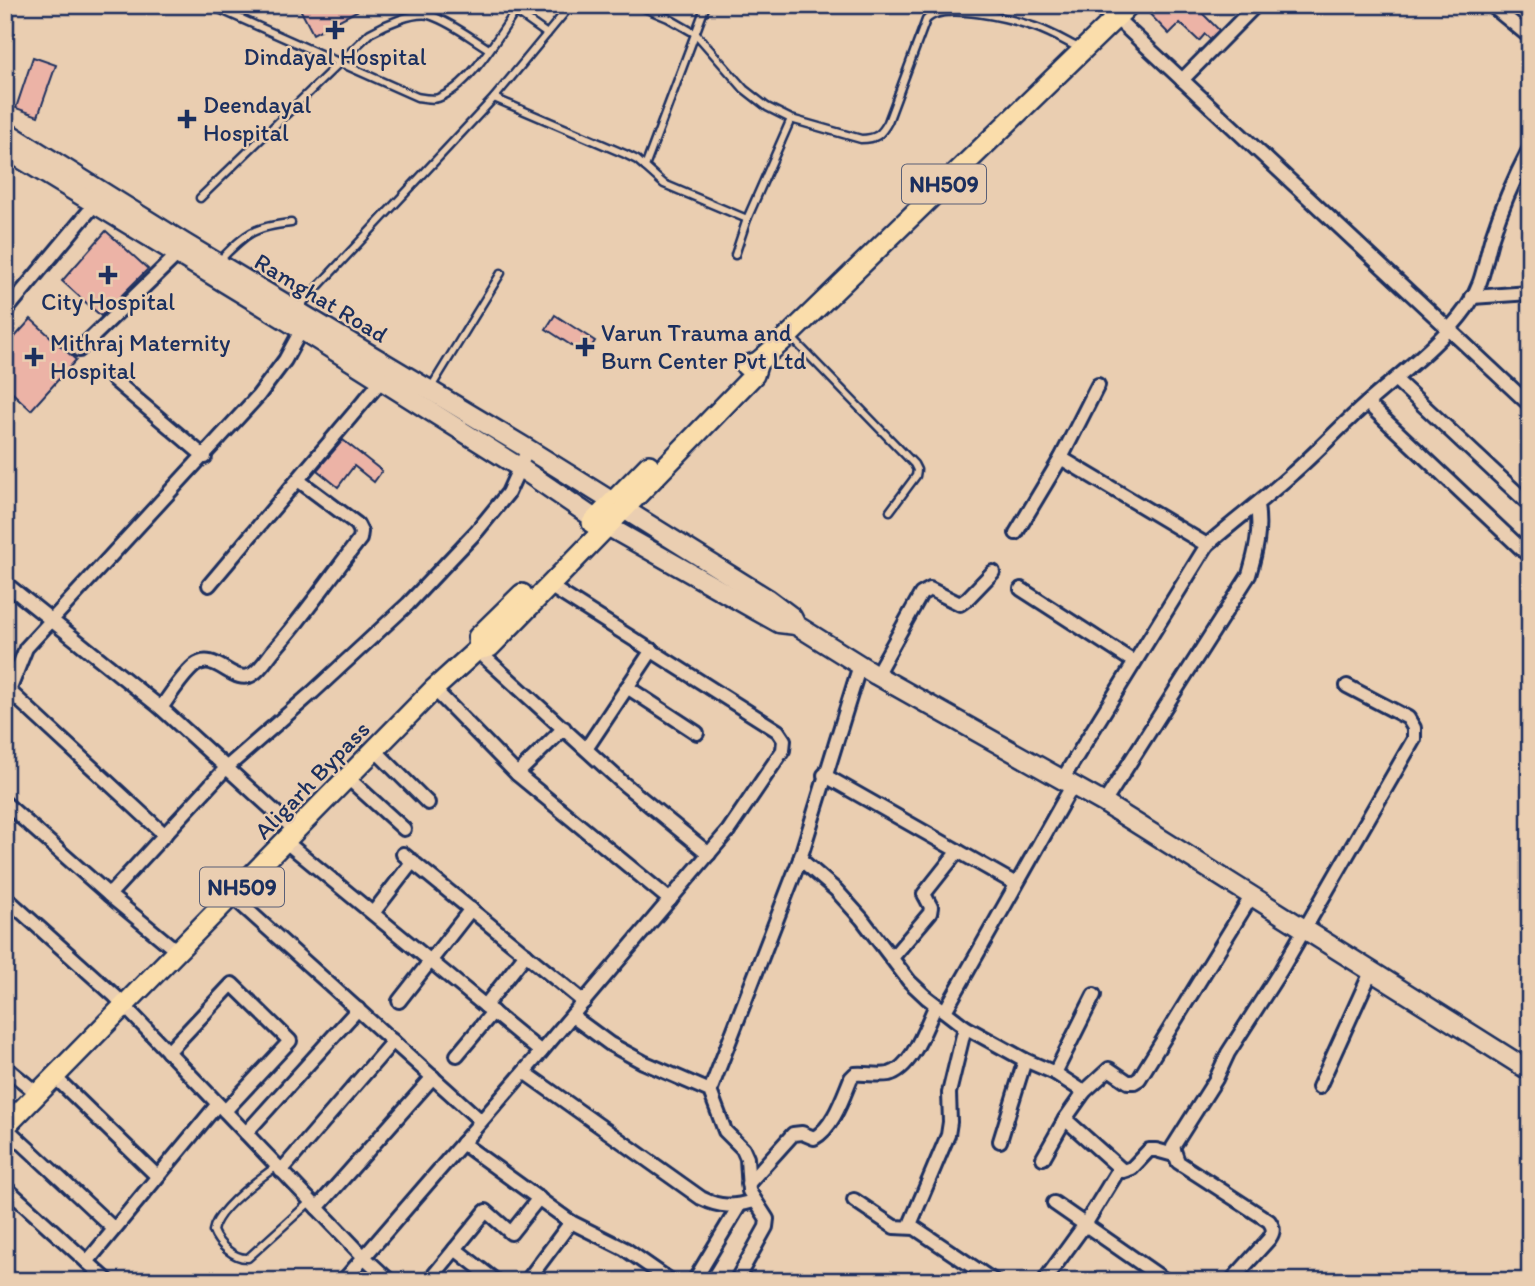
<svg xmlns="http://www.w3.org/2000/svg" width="1535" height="1286" viewBox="0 0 1535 1286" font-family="Itim,sans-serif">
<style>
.building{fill:#ecb3a6;stroke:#1b2f5e;stroke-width:2}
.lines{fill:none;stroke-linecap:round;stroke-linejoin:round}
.service-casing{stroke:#1b2f5e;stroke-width:11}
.minor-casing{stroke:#1b2f5e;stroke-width:18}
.secondary-casing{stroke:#1b2f5e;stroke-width:23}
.trunk-casing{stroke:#1b2f5e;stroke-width:24}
.service{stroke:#eaceb1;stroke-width:6}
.minor{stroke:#eaceb1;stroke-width:12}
.secondary{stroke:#eaceb1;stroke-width:18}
.trunk{stroke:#faddab;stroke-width:19}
.poi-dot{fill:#1b2f5e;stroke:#eaceb1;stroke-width:2.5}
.labels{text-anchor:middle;stroke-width:5;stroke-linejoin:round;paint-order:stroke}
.shield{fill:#eaceb1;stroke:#595f77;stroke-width:2}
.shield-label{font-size:23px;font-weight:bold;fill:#1b2f5e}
.poi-label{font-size:24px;fill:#1b2f5e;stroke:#eaceb1;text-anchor:start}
.street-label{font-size:24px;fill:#1b2f5e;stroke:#eaceb1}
</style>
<rect width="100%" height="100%" fill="#eaceb1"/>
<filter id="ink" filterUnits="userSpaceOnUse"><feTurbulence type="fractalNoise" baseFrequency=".0143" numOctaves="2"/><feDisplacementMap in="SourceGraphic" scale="14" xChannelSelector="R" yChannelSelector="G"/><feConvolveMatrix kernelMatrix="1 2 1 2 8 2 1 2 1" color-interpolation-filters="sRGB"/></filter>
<g filter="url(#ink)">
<!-- building -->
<g class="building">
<polygon points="298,5 368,5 313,34"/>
<polygon points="1141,5 1194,5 1219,30 1210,39 1205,34 1199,41 1180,23 1169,34"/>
<polygon points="33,57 56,65 38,116 16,108"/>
<polygon points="106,231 148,269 101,316 62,281"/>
<polygon points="555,315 595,341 586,355 546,329"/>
<polygon points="31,319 76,360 31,410 5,386 5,348"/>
<polygon points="343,440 382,471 374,482 354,466 338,487 317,470"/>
</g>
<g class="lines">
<!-- service casing -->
<g class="service-casing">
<g id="service">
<path d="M 210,5 L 417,97 C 423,98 432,100 438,98 C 471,86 500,33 520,5"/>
<path d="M 637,5 L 668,18 L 696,34 L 744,89 L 767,107 L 791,119 L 861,139 C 876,139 881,135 888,122 L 926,20 C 943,1 1012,19 1035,27 C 1050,32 1065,41 1079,48"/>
<polyline points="706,5 645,167 664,184 747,219 791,119"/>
<polyline points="1079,5 1114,17"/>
<polyline points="516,12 547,34"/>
<polyline points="494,98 625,154 637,160 645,167"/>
<path d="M 200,198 L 370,33 C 384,25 416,10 432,16 C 452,23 471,38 489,49"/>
<polyline points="735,255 747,219"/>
<path d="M 218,262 C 246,234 251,227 291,223"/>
<polyline points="297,309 494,98 571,5"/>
<polyline points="790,336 914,464 917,470 916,476 890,511"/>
<polyline points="430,389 501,273"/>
<path d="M 277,1166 C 260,1178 216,1210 213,1231 C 218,1244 234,1259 248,1258 L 311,1201"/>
</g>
</g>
<!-- minor casing -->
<g class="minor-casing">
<g id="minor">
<polyline points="1491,5 1530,37"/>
<polyline points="1116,18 1530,405"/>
<polyline points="1182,80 1256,5"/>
<polyline points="1472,297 1530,293"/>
<polyline points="5,312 95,204"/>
<polyline points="79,350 178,254"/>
<polyline points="114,380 205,457"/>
<polyline points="1396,380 1530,505"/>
<polyline points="1367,403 1530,557"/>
<polyline points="1061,458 1207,545 1062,780"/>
<polyline points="1016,533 1061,458 1098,385"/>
<path d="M 1207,545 C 1235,520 1266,498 1293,473 C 1319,450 1342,425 1367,403 C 1401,373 1441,344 1467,307 C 1484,282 1484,263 1492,237 C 1502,206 1515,177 1530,148"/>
<polyline points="5,583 161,708 296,831"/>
<polyline points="209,585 386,375"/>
<polyline points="1021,589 1134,662"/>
<polyline points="477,650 624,784 709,854"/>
<polyline points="876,675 921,594 930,589 960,604 967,599 993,572"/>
<polyline points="5,687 165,835"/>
<polyline points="627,687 697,733"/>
<polyline points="434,689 517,774 564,728"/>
<polyline points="5,695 9,691 26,648 258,396 285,360 304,325"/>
<path d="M 161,708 C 171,694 181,677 194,666 C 216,649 233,687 253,674 C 261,669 268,657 274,650 C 305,615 331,576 360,539 L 361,532 L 357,524 L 298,480"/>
<polyline points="586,749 652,650"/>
<polyline points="375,750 428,803"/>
<polyline points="517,774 670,900"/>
<polyline points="824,775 1016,884"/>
<polyline points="348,778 404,829"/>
<polyline points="5,803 109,895"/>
<path d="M 1104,803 L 1249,575 C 1256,551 1261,531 1257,506"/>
<polyline points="286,842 541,1052"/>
<polyline points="403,854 584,1002"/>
<polyline points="800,859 836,890 862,919 909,981 926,997 965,1027 949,1093 950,1122 948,1135 909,1227"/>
<polyline points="232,896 481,1121"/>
<polyline points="5,897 115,996 364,1257 343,1281"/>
<polyline points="373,913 413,861"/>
<polyline points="178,952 109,895 226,768 313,692 408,604 477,531 508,493 528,449"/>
<polyline points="892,958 930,913 931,907 924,894 958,851"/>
<polyline points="399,1001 471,909"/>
<polyline points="485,1006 526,954"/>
<polyline points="945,1011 1072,786"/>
<polyline points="572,1016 610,1044 643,1062 710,1091 725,1131 743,1149 747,1158 749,1191 767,1219 766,1227 736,1281"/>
<polyline points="965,1027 1025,1060 1000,1141"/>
<polyline points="168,1052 232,984 290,1041 225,1111"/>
<polyline points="457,1055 493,1012"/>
<polyline points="1025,1060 1055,1073"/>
<polyline points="5,1067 38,1094"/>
<path d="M 524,1072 L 701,1198 C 721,1208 733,1207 754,1201"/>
<polyline points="55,1077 157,1176"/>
<polyline points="1319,1087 1371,972"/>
<polyline points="710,1091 800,859 860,665"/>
<polyline points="1084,1092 1109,1069 1128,1082 1134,1082 1139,1079 1251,897"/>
<polyline points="1065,1119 1123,1171 1132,1168 1149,1150 1156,1150 1174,1155"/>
<polyline points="5,1127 114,1229"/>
<polyline points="246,1133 358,1009"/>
<polyline points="462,1143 571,1222 625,1249 671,1281"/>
<polyline points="1043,1158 1065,1119 1084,1092 1055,1073 1094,995"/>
<polyline points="281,1171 393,1041"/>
<path d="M 748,1184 L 793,1134 L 802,1133 L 814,1138 C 833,1128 843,1097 851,1078 L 855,1074 C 866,1073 878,1076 889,1074 C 913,1068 926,1025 936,1005"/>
<polyline points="5,1187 108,1281"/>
<polyline points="854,1200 894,1227 915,1228 994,1281"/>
<polyline points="1054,1203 1166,1281"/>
<polyline points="317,1208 433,1077"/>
<polyline points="455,1249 496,1281"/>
<polyline points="87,1262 217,1105"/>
<polyline points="390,1281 364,1257 541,1052 728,831 783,750 784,740 778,731 548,585"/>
<polyline points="429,1281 486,1211 511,1233 539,1198"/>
<polyline points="527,1281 571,1222"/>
<polyline points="694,1281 739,1206"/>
<polyline points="1044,1281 1086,1223 1119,1169"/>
<path d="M 1231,1281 L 1269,1239 C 1274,1232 1274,1228 1269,1221 L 1178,1162 L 1173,1147 L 1216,1079 L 1228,1053 L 1281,970 L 1414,739 L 1414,728 L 1408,718 L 1347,686"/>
</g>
</g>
<!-- secondary casing -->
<g class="secondary-casing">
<g id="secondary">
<polyline points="5,131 184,243 528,449 768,599 792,617 796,625 876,675 1104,803 1530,1071"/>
<polyline points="5,149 289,322 519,467 595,519 759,612 779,623 796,625"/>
</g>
</g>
<!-- trunk casing -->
<g class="trunk-casing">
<g id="trunk">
<polyline points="746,366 758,362 789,335 1129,5"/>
<polyline points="592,523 649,465"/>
<polyline points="479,649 478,637 522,594"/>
<polyline points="5,1127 434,689 477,650 490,647 754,375 758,362"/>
</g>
</g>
<!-- service -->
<use href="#service" class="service"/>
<!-- minor -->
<use href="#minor" class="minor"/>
<!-- secondary -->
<use href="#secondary" class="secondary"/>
<!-- trunk -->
<use href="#trunk" class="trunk"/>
</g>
</g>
<!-- markers -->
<g class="poi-dot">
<path d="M331.5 19.5h7v7h7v7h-7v7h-7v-7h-7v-7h7z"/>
<path d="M183.5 108.5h7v7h7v7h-7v7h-7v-7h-7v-7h7z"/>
<path d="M104.5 264.5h7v7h7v7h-7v7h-7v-7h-7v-7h7z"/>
<path d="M581.5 336.5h7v7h7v7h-7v7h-7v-7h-7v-7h7z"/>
<path d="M30.5 346.5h7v7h7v7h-7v7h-7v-7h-7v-7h7z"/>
</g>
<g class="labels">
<!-- shield labels -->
<g class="shield">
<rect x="902" y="164.5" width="84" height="39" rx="5"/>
<rect x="200" y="867.5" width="84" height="39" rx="5"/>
</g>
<g class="shield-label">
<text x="944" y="192">NH509</text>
<text x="242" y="895">NH509</text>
</g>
<!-- poi labels -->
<g class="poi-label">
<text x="335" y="65" text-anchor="middle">Dindayal Hospital</text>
<text x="203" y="113">Deendayal<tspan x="203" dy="28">Hospital</tspan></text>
<text x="108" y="310" text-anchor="middle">City Hospital</text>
<text x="601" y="341">Varun Trauma and<tspan x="601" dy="28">Burn Center Pvt Ltd</tspan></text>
<text x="50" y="351">Mithraj Maternity<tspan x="50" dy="28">Hospital</tspan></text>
</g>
<!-- street labels -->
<g class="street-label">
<text transform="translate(321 298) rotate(31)" y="8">Ramghat Road</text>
<text transform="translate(312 780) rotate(-46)" y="8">Aligarh Bypass</text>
</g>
</g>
<!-- margin -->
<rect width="1535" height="1286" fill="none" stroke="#eaceb1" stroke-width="28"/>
<rect x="14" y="14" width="1507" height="1258" fill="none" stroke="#1b2f5e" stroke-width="2.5" filter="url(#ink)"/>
</svg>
